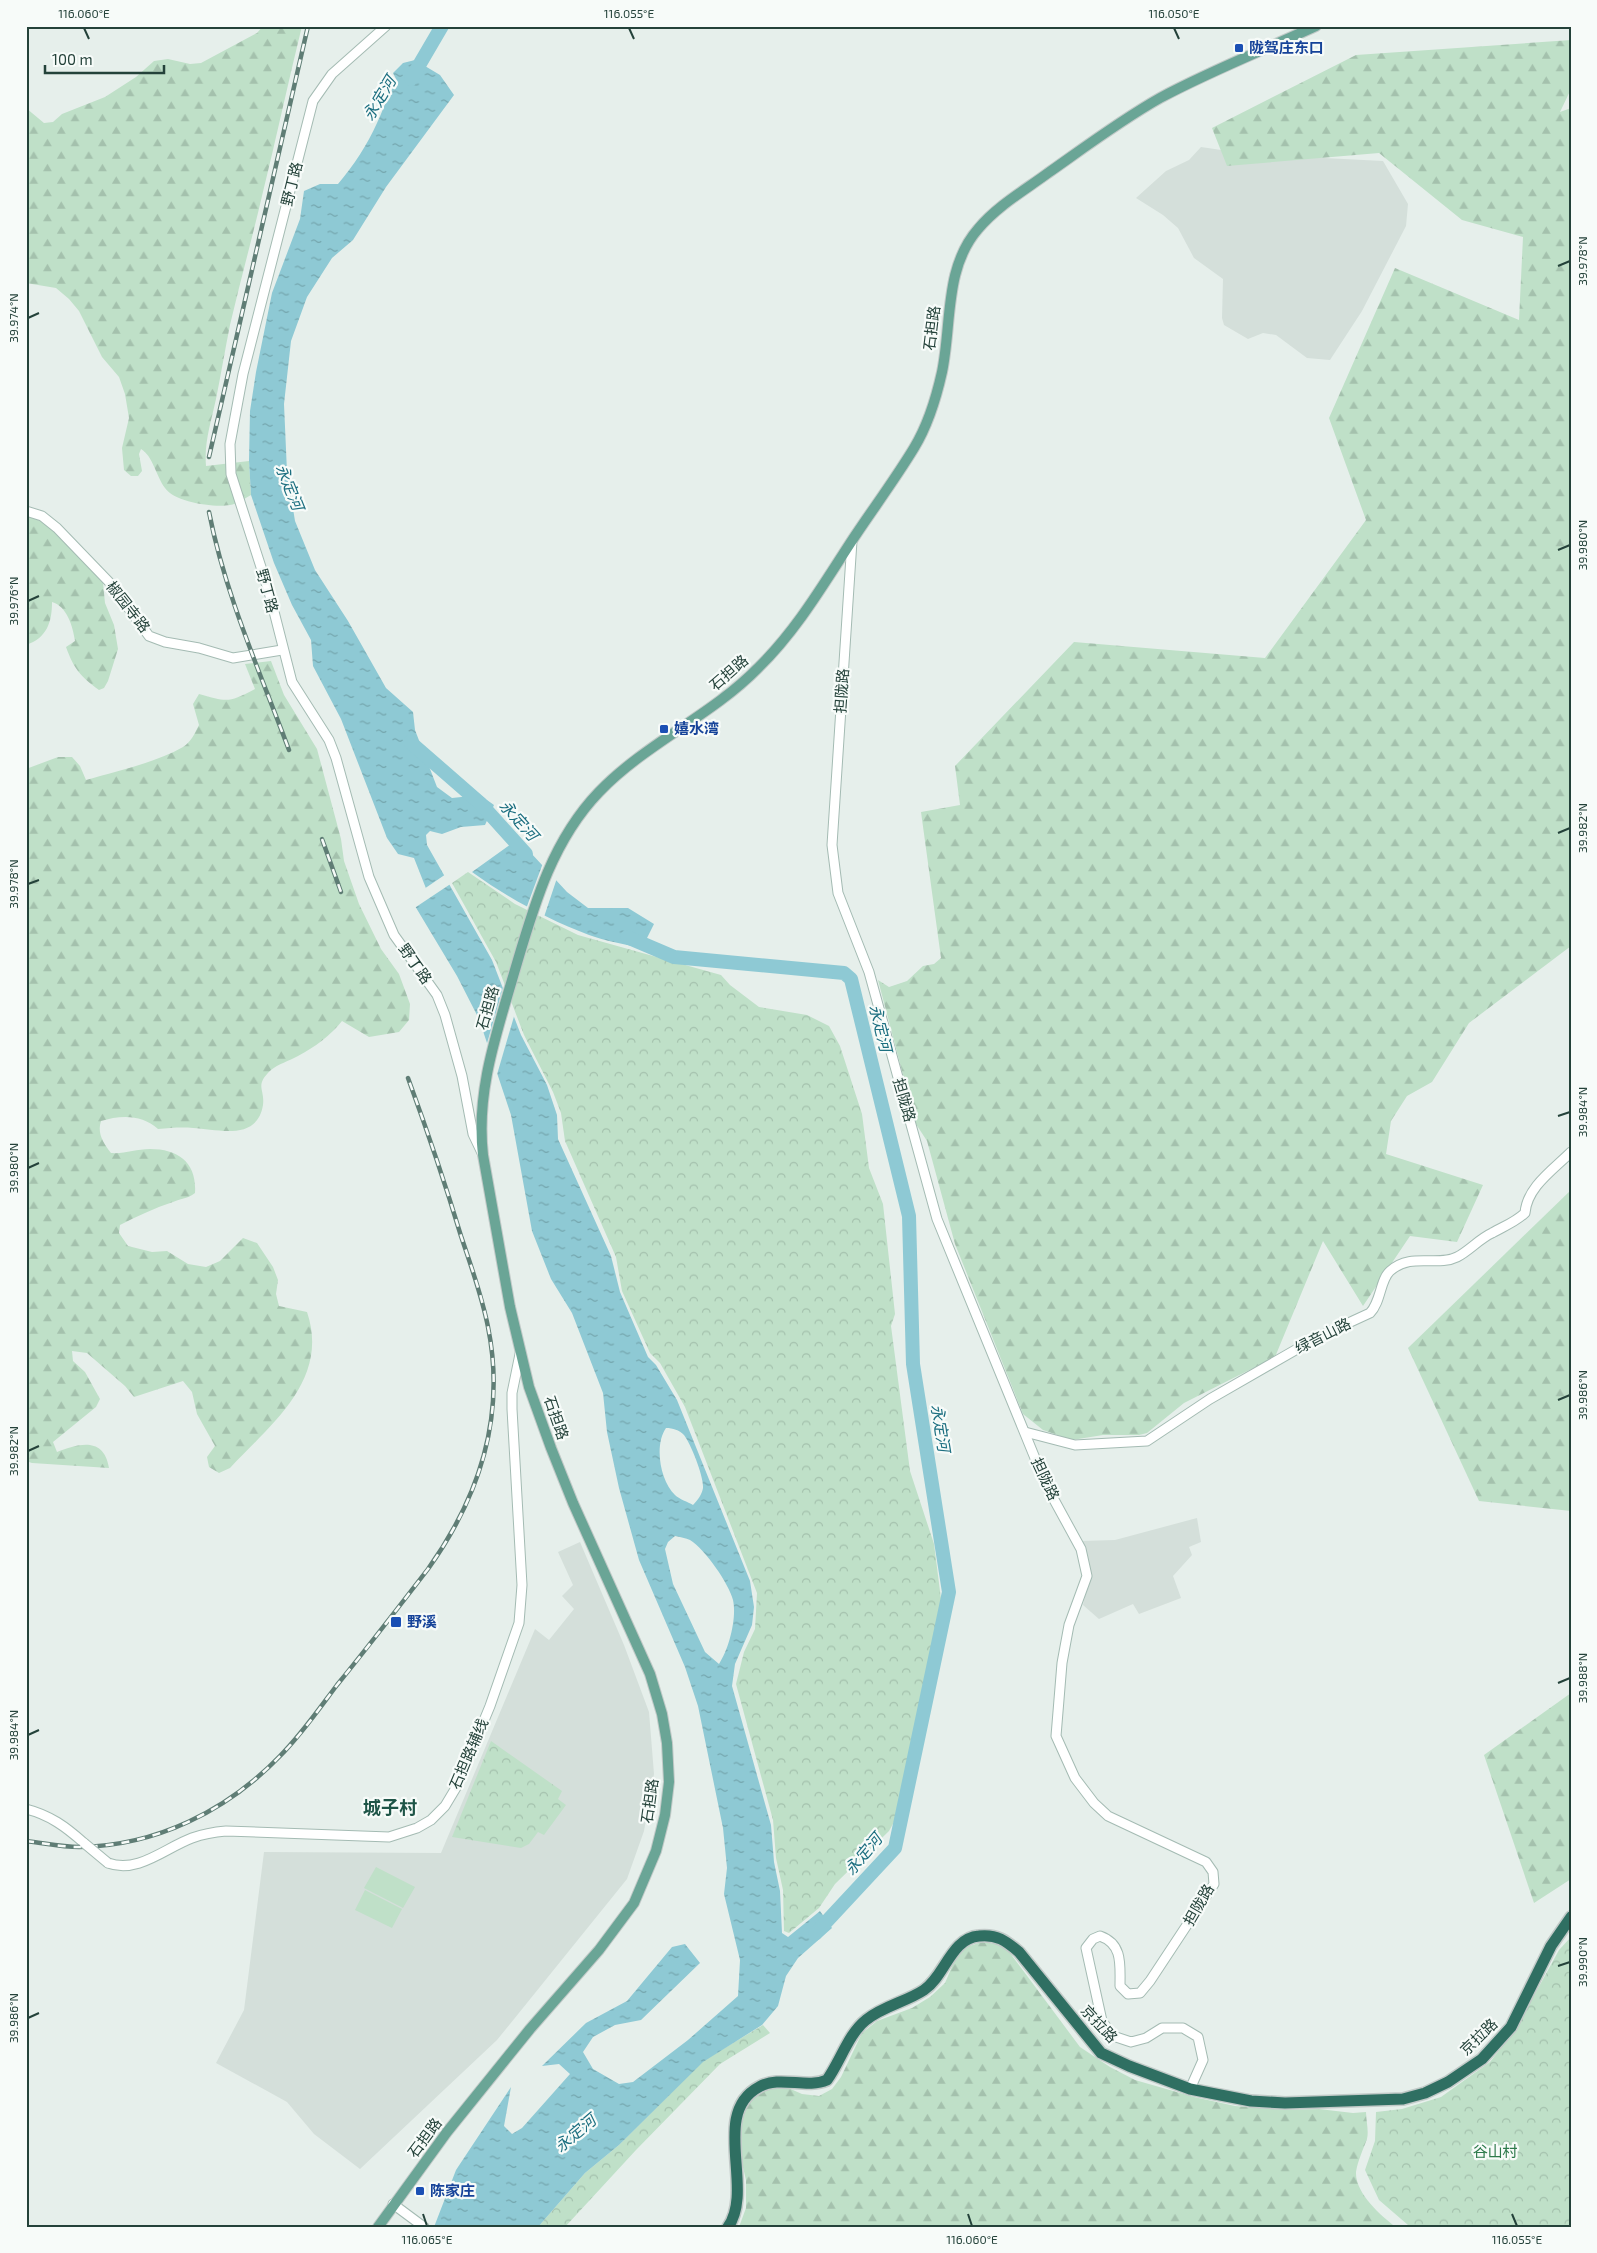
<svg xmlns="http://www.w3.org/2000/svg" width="1597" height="2253" viewBox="0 0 1597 2253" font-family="'Exo 2','Noto Sans SC',sans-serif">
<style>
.built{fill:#d4dfda}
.forest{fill:url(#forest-firs)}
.park{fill:url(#park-crowns)}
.pitch{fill:#bfe0c8}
.water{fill:url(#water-ripples);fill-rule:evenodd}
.pier{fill:#e6efeb}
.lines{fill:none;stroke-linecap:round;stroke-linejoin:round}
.river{stroke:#8ec9d4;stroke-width:14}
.secondary-casing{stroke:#a4bbb3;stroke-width:11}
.primary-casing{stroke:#c2cac8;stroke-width:12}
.highway-casing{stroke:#c2cac8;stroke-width:14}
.secondary{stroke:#fff;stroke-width:9}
.primary{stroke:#6aa596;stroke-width:10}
.highway{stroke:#2f6f62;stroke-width:11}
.rail-casing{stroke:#5f7d75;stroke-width:4.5}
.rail{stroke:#f7fbf9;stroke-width:2.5;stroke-dasharray:8;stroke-linecap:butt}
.secondary-bridge-casing{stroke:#a4bbb3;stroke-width:11;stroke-linecap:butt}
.secondary-bridge{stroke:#fff;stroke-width:9}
.ticks{fill:none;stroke:#24423a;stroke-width:2}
.transit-dot{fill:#1a4fb4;stroke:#f7fbf9;stroke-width:2}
.labels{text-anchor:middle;stroke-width:4.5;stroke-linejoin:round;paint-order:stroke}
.transit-label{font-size:15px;font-weight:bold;fill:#164399;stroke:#f7fbf9;text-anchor:start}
.street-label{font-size:15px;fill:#24423a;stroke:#f7fbf9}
.park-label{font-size:15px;fill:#2d7a4b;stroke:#f7fbf9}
.water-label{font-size:16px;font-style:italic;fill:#1c6f80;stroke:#f7fbf9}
.quarter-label{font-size:18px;font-weight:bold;fill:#1f5548;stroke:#f7fbf9}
.neatline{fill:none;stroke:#24423a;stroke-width:2}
.ticks-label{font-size:12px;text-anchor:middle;fill:#24423a}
</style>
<defs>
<pattern id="forest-firs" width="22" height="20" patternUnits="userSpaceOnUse" patternTransform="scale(1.25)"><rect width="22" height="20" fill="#bfe0c8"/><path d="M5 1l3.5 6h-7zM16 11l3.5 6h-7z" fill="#a4c1ad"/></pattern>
<pattern id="park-crowns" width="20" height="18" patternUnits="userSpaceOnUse" patternTransform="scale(1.25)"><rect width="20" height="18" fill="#bfe0c8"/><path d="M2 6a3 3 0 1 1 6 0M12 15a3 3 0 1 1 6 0" fill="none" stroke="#a4c1ad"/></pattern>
<pattern id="water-ripples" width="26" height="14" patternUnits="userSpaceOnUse" patternTransform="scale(1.25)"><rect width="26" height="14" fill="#8ec9d4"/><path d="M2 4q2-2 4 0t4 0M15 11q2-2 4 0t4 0" fill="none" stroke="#74a5ad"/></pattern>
</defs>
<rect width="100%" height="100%" fill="#e6efeb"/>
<!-- built -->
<g class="built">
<polygon points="1201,147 1248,154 1383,161 1408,204 1406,226 1362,311 1330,360 1307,358 1276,335 1263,333 1248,339 1224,325 1222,318 1223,279 1194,258 1178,228 1163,215 1136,198 1166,171 1189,160"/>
<polygon points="1197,1518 1201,1542 1189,1547 1192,1555 1173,1576 1181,1598 1139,1614 1133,1604 1099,1619 1083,1605 1091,1571 1082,1541 1115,1540"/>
<polygon points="580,1542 624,1645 649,1712 654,1774 644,1831 627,1879 497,2040 360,2169 314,2134 287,2102 216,2063 244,2010 264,1852 441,1853 535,1629 549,1640 574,1609 562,1596 573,1585 558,1552"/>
</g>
<!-- forest -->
<g class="forest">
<path d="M 263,26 L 302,26 C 288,83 276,139 262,196 C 252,239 240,282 230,325 C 225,350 221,374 216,399 C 211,422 204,443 206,466 L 249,461 L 251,495 C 244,499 237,504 230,505 C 214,508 174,502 165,488 C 156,476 153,456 141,449 L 139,454 L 142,471 L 138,476 L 131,476 L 124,470 L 122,448 L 129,418 L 125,394 L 119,377 L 102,357 L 79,311 L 69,299 L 56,288 L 26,283 L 26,108 L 44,123 L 53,122 L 62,114 L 105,97 L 136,77 L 154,61 L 168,59 L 190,64 L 201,63 L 257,33 Z"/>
<polygon points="1571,40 1571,89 1560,112 1571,108 1571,946 1469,1023 1432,1082 1407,1096 1391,1121 1386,1154 1483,1185 1457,1242 1410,1236 1363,1306 1323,1241 1275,1357 1184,1403 1147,1433 1139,1435 1103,1435 1072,1440 1043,1430 1023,1414 955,1244 927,1141 916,1124 878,980 889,987 907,981 923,966 934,964 941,958 921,812 960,805 955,766 1074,642 1265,658 1366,520 1329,418 1395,268 1519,320 1523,237 1462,220 1379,153 1227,166 1212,128 1356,55"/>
<path d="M 26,516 L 44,522 L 73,550 L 103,583 L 105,603 L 114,625 L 118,649 L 108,681 L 104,688 L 99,690 C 80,676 74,669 66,647 L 75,641 C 73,627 67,606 52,602 C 52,622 47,638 26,645 Z"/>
<path d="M 271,661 L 284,695 L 317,749 L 341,839 L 344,861 L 359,904 L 381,949 L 399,974 L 410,1004 L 409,1020 L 399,1032 L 369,1037 L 342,1021 C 330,1036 315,1047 298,1056 C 289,1061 278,1064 271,1070 C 254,1086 265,1088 263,1105 C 257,1142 217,1129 193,1128 C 181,1127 170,1128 158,1129 C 142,1114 120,1115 101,1121 C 97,1133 103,1143 111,1153 C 125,1154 136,1149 150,1149 C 179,1149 197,1163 195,1193 C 187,1199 182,1198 173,1202 C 155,1208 137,1216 120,1225 L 119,1233 L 128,1246 L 152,1252 L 167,1251 L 188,1264 L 206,1267 L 220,1261 L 243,1238 L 257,1243 L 273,1267 L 278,1280 L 276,1294 L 279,1306 L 307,1312 C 330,1380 271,1424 230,1468 L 219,1473 L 209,1467 L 207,1457 L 215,1446 L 197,1414 L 192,1392 L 183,1381 L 134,1397 L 125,1386 L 87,1353 L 72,1351 L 73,1361 L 85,1372 L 100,1399 L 96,1407 L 53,1442 L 57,1452 C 80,1443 104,1437 109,1468 L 32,1463 L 26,1461 L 26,769 L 58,757 L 72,757 L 80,766 L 86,780 C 117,771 155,763 183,747 C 191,742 195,733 199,725 L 193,704 L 199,694 C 228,702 228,703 255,689 L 245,664 Z"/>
<polygon points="1571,1190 1571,1511 1479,1501 1408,1348"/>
<polygon points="1571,1693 1571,1879 1534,1903 1484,1755"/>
<path d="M 982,1942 L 997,1944 L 1007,1949 L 1080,2047 L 1110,2067 L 1135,2080 L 1194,2097 L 1235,2106 L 1286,2110 L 1319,2109 L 1353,2113 L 1366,2112 C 1366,2120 1369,2131 1367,2139 C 1363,2150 1358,2160 1356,2172 C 1355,2193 1381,2216 1396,2227 L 739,2227 L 746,2208 L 746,2180 L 739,2150 L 741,2124 L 749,2100 L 767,2087 L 786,2087 L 802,2094 L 819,2096 L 832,2089 L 841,2077 L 862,2033 L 877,2021 L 912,2008 L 930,1997 L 945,1983 L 954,1962 L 966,1947 Z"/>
</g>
<!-- park -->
<g class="park">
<polygon points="468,872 515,904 578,935 721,975 730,985 759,1007 807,1015 829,1026 840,1046 862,1114 869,1168 883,1204 895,1314 891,1326 910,1471 934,1544 941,1599 899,1813 889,1831 835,1884 819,1908 789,1933 784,1931 783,1890 776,1858 773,1820 736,1684 744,1652 755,1629 757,1593 685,1407 660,1363 650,1353 622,1291 616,1257 565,1141 561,1113 553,1092 524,1035 496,962 452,883"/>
<polygon points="491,1741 562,1791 558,1799 566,1805 544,1835 538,1832 529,1844 521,1848 452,1837"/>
<polygon points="1571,1937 1571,2227 1424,2227 1408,2225 1379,2200 1365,2170 1375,2141 1376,2112 1402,2109 1441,2097 1490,2062 1515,2030 1559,1950"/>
<polygon points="763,2025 770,2033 720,2064 636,2150 565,2227 538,2227 585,2173 619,2145 703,2061"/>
</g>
<!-- pitch -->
<g class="pitch">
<polygon points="376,1867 415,1887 403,1908 364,1888"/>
<polygon points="365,1890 402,1909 392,1928 355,1910"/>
</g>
<!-- water -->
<g class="water">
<path d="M 415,60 L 440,75 L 454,95 L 386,187 L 353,240 L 332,258 L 307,297 L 291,341 L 284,404 L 287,472 L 295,521 L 315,570 L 348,621 L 386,688 L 413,712 L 415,730 L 437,787 L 452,798 L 480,795 L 494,805 L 485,825 L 461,827 L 442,834 L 430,831 L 426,835 L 427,845 L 492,960 L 521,1035 L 547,1085 L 557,1115 L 558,1139 L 611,1256 L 620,1292 L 648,1357 L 656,1365 L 677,1400 L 750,1581 L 754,1607 L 752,1625 L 735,1664 L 732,1686 L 771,1825 L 774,1862 L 780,1891 L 782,1933 L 788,1937 L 820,1911 L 832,1928 L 798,1958 L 786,1976 L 778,2006 L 762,2025 L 703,2062 L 619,2145 L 585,2173 L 538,2227 L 434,2227 L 456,2170 L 511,2087 L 504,2126 L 512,2134 L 522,2128 L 570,2074 L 559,2064 L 542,2066 L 586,2023 L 627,2001 L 672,1947 L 685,1944 L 700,1963 L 641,2020 L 615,2025 L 593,2037 L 583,2052 L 593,2069 L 619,2084 L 633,2082 L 688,2040 L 738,1996 L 740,1960 L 724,1894 L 727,1868 L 723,1828 L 698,1706 L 685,1667 L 639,1560 L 619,1488 L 607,1432 L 603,1393 L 572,1313 L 551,1279 L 532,1231 L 511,1115 L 479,1019 L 457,976 L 415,906 L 429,896 L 414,858 L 398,854 L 387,838 L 341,719 L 313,666 L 311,640 L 292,605 L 274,563 L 251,495 L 249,461 L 250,411 L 256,372 L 272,293 L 300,219 L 304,191 L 320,184 L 338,184 C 354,165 367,145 377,123 C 384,108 388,94 397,81 L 393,73 L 403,63 ZM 666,1428 C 673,1428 679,1430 684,1435 C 691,1444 704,1477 703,1488 C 702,1494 698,1500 693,1505 C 688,1502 679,1499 675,1495 C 660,1481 654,1445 666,1428 ZM 675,1536 C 680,1537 686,1538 690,1540 C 705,1549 729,1584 733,1600 C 737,1618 729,1649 719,1664 L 705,1652 L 673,1584 L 665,1549 L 668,1542 Z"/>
<path d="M 518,839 L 567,892 L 588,908 L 628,908 L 654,924 L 642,948 C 624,944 605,941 589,935 C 547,919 508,898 472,872 Z"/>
</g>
<!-- pier -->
<g class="pier">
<polygon points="543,863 557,878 544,917 526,909"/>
<polygon points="446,874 452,883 413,909 413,905 426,895 424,889"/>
<polygon points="504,984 515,1013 496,1078 486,1047"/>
</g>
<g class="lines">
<!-- river -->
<g class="river">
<polyline points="411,79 442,26"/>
<polyline points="410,742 480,803 526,854"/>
<polyline points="627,937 674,957 844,973 851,979 909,1216 913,1364 949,1592 895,1848 815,1934"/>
</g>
<!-- secondary casing -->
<g class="secondary-casing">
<g id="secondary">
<polyline points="386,26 332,74 313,101 243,374 230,444 231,474 269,592 292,682 329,740 336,758 369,877 394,935 437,995 445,1015 462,1076 473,1134 483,1155"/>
<polyline points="26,511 42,516 57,528 110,583 149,636 165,642 199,648 233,658 282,650"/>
<path d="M 852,541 L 832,845 L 838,893 L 869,972 L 937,1219 L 1046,1485 L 1081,1549 L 1087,1576 L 1069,1625 L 1062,1663 L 1056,1736 L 1075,1778 L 1094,1803 L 1108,1816 L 1206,1862 L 1213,1872 L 1214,1884 L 1150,1981 L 1140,1993 L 1128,1994 L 1120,1986 C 1120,1965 1123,1944 1100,1936 L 1093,1939 L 1086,1948 L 1102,2021 L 1113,2036 L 1131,2042 L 1146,2038 L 1162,2028 L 1183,2028 L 1198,2037 L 1203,2060 L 1190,2089"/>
<path d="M 1025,1432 L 1075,1445 L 1147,1441 L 1210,1399 L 1318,1337 L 1370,1313 C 1381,1302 1380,1280 1390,1271 C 1411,1252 1437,1267 1457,1257 C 1469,1251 1479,1239 1492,1233 C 1504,1226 1514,1223 1525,1213 C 1527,1187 1553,1170 1571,1152"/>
<path d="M 26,1809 C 50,1815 66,1827 84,1843"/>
<path d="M 108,1863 C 138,1874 165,1848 192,1838 C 203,1834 214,1832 226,1831 L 389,1837 L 417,1828 L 431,1820 L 445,1806 L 457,1786 L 490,1706 L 519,1623 L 522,1585 L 512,1409 L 512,1393 L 520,1354"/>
<polyline points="393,2204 424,2227"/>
</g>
</g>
<!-- primary casing -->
<g class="primary-casing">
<path id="primary" d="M 378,2227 L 447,2132 L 530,2029 L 599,1950 L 634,1903 L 656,1851 L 665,1815 L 669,1782 L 667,1743 L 662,1714 L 650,1674 L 573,1503 L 551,1448 L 529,1387 L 510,1307 L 483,1155 C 476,1094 495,1038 512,980 C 532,913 549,844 599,792 C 646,743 711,716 758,668 C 796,631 823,585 851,542 C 872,510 894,481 914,448 C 928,425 936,399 942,372 C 952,324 944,268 978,229 C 997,206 1025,190 1048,173 C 1085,147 1121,120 1160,98 C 1210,71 1264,50 1316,26"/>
</g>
<!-- highway casing -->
<g class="highway-casing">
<path id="highway" d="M 728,2227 C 755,2189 710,2113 759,2087 C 780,2075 806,2089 827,2080 C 840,2062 849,2033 866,2020 C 883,2006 906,2002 924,1990 C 945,1976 951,1938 979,1936 C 997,1934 1006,1941 1019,1952 L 1101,2053 L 1129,2066 L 1190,2089 L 1251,2101 L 1285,2103 L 1403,2099 L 1425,2093 L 1448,2082 L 1482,2059 L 1511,2027 L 1551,1946 L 1571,1917"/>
</g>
<!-- secondary -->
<use href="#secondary" class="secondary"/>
<!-- primary -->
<use href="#primary" class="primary"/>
<!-- highway -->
<use href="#highway" class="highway"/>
<!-- rail casing -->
<g class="rail-casing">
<g id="rail">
<polyline points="209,457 308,26"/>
<path d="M 209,512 C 225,594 260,672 289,750"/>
<polyline points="322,839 341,892"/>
<path d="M 26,1841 C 44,1843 61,1847 79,1847 C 156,1846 227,1811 280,1756 C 301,1735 319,1709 337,1685 C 368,1647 398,1608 428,1569 C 480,1496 506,1416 488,1327 C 482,1296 471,1266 461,1236 C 445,1183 427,1130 408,1078"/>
</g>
</g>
<!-- rail -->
<use href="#rail" class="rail"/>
<!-- secondary-bridge casing -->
<g class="secondary-bridge-casing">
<polyline id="secondary-bridge" points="84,1843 108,1863"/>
</g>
<!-- secondary-bridge -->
<use href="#secondary-bridge" class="secondary-bridge"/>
</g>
<!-- ticks -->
<path class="ticks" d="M 84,28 L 89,39M 629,28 L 634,39M 1174,28 L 1179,39M 1558,266 L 1570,261M 28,318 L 39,313M 1558,550 L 1570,545M 28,601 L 39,596M 1558,833 L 1570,828M 28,884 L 39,880M 1558,1116 L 1570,1112M 28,1168 L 39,1163M 1558,1400 L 1570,1395M 28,1451 L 39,1446M 1558,1683 L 1570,1678M 28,1735 L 39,1730M 1558,1966 L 1570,1962M 28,2018 L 39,2013M 423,2214 L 427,2226M 968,2214 L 972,2226M 1512,2214 L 1517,2226"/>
<!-- markers -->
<g class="transit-dot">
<rect x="1234" y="43" width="10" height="10" rx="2.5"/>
<rect x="659" y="724" width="10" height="10" rx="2.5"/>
<rect x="390" y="1616" width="12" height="12" rx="2.5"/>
<rect x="415" y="2186" width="10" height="10" rx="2.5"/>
</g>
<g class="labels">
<!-- transit labels -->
<g class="transit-label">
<text x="1249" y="53">陇驾庄东口</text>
<text x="674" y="734">嬉水湾</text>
<text x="407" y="1627">野溪</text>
<text x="430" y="2196">陈家庄</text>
</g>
<!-- street labels -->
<g class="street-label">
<text transform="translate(292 184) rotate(-76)" y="5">野丁路</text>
<text transform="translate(932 328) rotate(-83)" y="5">石担路</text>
<text transform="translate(267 591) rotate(75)" y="5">野丁路</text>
<text transform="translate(128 607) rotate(52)" y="5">椒园寺路</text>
<text transform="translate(729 673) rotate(-41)" y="5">石担路</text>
<text transform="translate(842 691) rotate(-86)" y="5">担陇路</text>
<text transform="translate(415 964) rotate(55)" y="5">野丁路</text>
<text transform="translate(488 1008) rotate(-74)" y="5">石担路</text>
<text transform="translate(904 1100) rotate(74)" y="5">担陇路</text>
<text transform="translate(1323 1336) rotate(-27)" y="5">绿音山路</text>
<text transform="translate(556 1418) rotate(71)" y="5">石担路</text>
<text transform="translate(1045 1479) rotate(65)" y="5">担陇路</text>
<text transform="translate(469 1754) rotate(-67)" y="5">石担路辅线</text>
<text transform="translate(650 1801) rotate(-82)" y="5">石担路</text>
<text transform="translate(1199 1905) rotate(-60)" y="5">担陇路</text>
<text transform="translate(1099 2024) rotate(47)" y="5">京拉路</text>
<text transform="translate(1479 2037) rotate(-44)" y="5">京拉路</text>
<text transform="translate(425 2138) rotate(-53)" y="5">石担路</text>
</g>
<!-- park labels -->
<g class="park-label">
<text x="1495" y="2157">谷山村</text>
</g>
<!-- water labels -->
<g class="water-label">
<text transform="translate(379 98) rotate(-59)" y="6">永定河</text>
<text transform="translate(290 487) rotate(68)" y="6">永定河</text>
<text transform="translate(519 820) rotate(48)" y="6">永定河</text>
<text transform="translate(881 1028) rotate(76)" y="6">永定河</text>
<text transform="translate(941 1428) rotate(81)" y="6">永定河</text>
<text transform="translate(863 1854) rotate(-50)" y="6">永定河</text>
<text transform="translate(575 2133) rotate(-40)" y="6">永定河</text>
</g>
<!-- quarter labels -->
<g class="quarter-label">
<text x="390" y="1814">城子村</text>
</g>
</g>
<!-- border -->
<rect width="1597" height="2253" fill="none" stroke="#f7fbf9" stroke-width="55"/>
<!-- scale -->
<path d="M45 65v8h119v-8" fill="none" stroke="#24423a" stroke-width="2.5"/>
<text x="52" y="65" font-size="15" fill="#24423a" stroke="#f7fbf9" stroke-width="4" paint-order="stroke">100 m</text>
<rect x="28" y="28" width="1542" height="2198" class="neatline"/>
<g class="ticks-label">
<text x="84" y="18">116.060°E</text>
<text x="629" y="18">116.055°E</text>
<text x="1174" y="18">116.050°E</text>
<text transform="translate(1583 261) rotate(-90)" y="4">39.978°N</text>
<text transform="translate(14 318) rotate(-90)" y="4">39.974°N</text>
<text transform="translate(1583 545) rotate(-90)" y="4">39.980°N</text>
<text transform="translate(14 601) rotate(-90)" y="4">39.976°N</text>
<text transform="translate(1583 828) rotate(-90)" y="4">39.982°N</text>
<text transform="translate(14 884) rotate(-90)" y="4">39.978°N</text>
<text transform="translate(1583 1112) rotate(-90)" y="4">39.984°N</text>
<text transform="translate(14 1168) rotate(-90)" y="4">39.980°N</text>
<text transform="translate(1583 1395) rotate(-90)" y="4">39.986°N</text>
<text transform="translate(14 1451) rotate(-90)" y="4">39.982°N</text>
<text transform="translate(1583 1678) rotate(-90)" y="4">39.988°N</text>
<text transform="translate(14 1735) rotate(-90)" y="4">39.984°N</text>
<text transform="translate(1583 1962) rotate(-90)" y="4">39.990°N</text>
<text transform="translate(14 2018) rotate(-90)" y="4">39.986°N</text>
<text x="427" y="2244">116.065°E</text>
<text x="972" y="2244">116.060°E</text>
<text x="1517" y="2244">116.055°E</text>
</g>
</svg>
